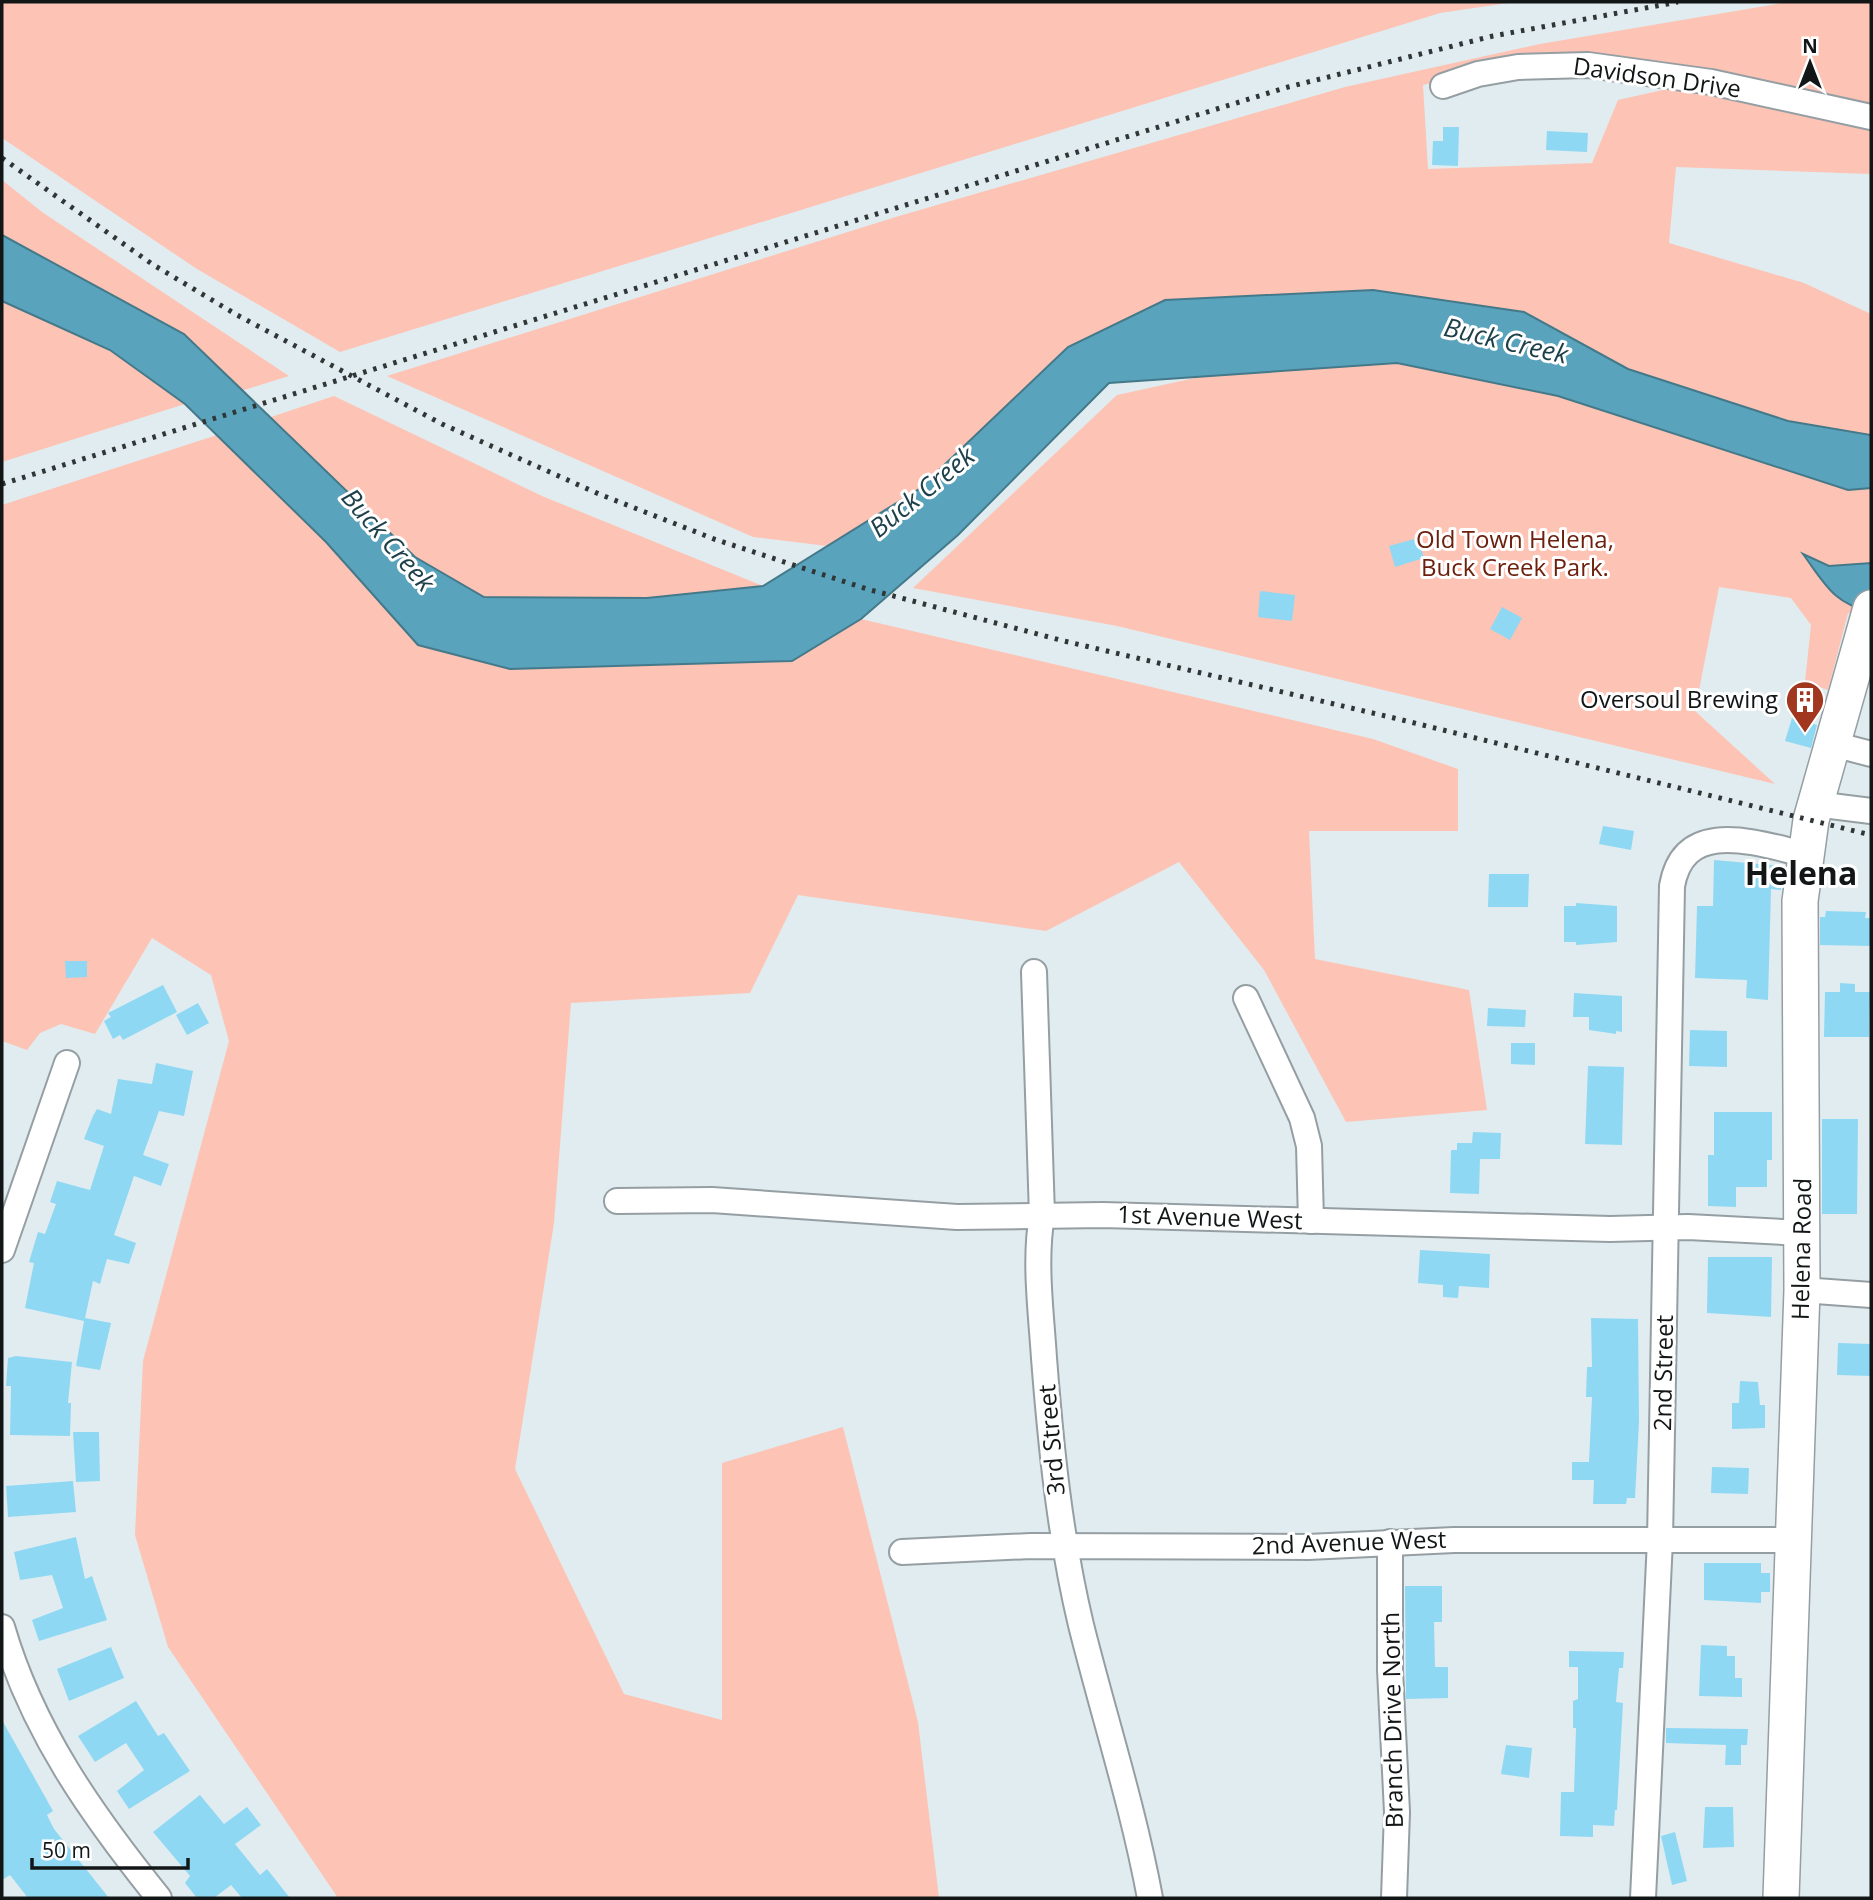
<svg xmlns="http://www.w3.org/2000/svg" width="1873" height="1900" viewBox="0 0 1873 1900" font-family="'Open Sans',sans-serif">
<style>
.green{fill:#fdc3b4}
.water{fill:#5aa3bc;stroke:#44798a;stroke-width:2}
.building{fill:#8fd8f3}
.lines{fill:none;stroke-linecap:round;stroke-linejoin:round}
.minor-casing{stroke:#959fa3;stroke-width:28}
.secondary-casing{stroke:#959fa3;stroke-width:38}
.minor{stroke:#fff;stroke-width:24}
.secondary{stroke:#fff;stroke-width:35}
.rail{stroke:#303536;stroke-width:5;stroke-dasharray:3.5 7;stroke-linecap:butt}
.labels{text-anchor:middle;stroke-width:6;stroke-linejoin:round;paint-order:stroke}
.street-label{font-size:24px;fill:#121617;stroke:#fff}
.park-label{font-size:24px;fill:#6c200d;stroke:#fff}
.poi-label{font-size:24px;fill:#121617;stroke:#fff;text-anchor:end}
.water-label{font-size:26px;font-style:italic;fill:#1c3f4a;stroke:#fff}
.district-label{font-size:32px;font-weight:bold;fill:#121617;stroke:#fff}
</style>
<rect width="100%" height="100%" fill="#e1ecf0"/>
<!-- green -->
<g class="green">
<polygon points="2,2 1515,2 1440,13 340,352 197,269 2,138"/>
<polygon points="1789,2 1871,2 1871,104 1680,70 1540,57 1423,85 1428,169 1592,163 1618,100 1676,87 1871,122 1871,174 1676,167 1669,243 1804,283 1871,314 1871,435 1788,421 1628,369 1524,312 1068,347 919,489 827,546 753,537 387,376 899,216 1345,87 1540,44"/>
<polygon points="2,180 42,212 289,376 241,391 184,334 2,235"/>
<polygon points="2,301 110,350 185,404 2,462"/>
<polygon points="1397,363 1558,396 1848,490 1871,488 1871,616 1848,613 1828,690 1805,682 1811,625 1791,598 1719,587 1695,711 1775,784 1117,626 913,588 1117,395 1204,376"/>
<polygon points="334,396 542,496 763,586 647,598 484,597 415,557 268,418"/>
<polygon points="217,435 326,542 418,645 510,669 792,661 861,619 1373,739 1458,769 1458,831 1309,831 1315,959 1469,990 1487,1110 1346,1122 1264,970 1179,862 1046,931 798,895 750,993 571,1003 554,1223 515,1469 624,1694 722,1720 722,1463 843,1427 918,1722 939,1898 338,1898 168,1647 135,1535 143,1361 229,1041 211,975 152,938 95,1034 61,1024 40,1033 27,1050 2,1041 2,505"/>
</g>
<!-- water -->
<g class="water">
<polygon points="2,235 184,334 415,557 484,597 647,598 763,586 919,489 1068,347 1165,300 1373,290 1524,312 1628,369 1788,421 1871,435 1871,488 1848,490 1558,396 1397,363 1109,383 958,535 861,619 792,661 510,669 418,645 326,542 185,404 110,350 2,301"/>
<path d="M 1803,554 L 1829,566 L 1871,563 L 1871,612 C 1833,603 1825,584 1803,554 Z"/>
</g>
<!-- building -->
<g class="building">
<polygon points="1443,127 1459,127 1458,166 1432,165 1433,141 1443,141"/>
<polygon points="1547,131 1588,133 1587,152 1546,150"/>
<polygon points="1418,538 1424,558 1395,567 1389,546"/>
<polygon points="1260,591 1295,595 1292,621 1258,617"/>
<polygon points="1502,607 1522,618 1510,640 1490,629"/>
<polygon points="1792,718 1817,725 1811,748 1785,741"/>
<polygon points="1603,826 1634,831 1631,850 1599,844"/>
<polygon points="1714,860 1782,866 1781,890 1771,889 1768,1000 1746,998 1747,980 1695,978 1697,906 1713,906"/>
<polygon points="1489,874 1529,874 1528,907 1488,907"/>
<polygon points="1576,903 1617,906 1617,942 1576,945 1576,942 1564,942 1564,906 1576,906"/>
<polygon points="1826,911 1866,912 1865,918 1871,918 1871,946 1820,945 1820,917 1825,917"/>
<polygon points="65,961 87,961 87,977 66,978"/>
<polygon points="1840,983 1855,984 1855,992 1870,992 1869,1037 1824,1037 1825,992 1840,992"/>
<polygon points="163,985 177,1012 123,1040 120,1035 113,1039 104,1021 111,1017 108,1013"/>
<polygon points="1574,993 1622,996 1622,1032 1616,1031 1616,1034 1589,1030 1589,1017 1573,1017"/>
<polygon points="198,1003 209,1023 187,1035 176,1015"/>
<polygon points="1488,1008 1526,1010 1525,1027 1487,1026"/>
<polygon points="1690,1030 1727,1031 1727,1067 1689,1066"/>
<polygon points="1511,1043 1535,1043 1535,1065 1511,1064"/>
<polygon points="156,1063 193,1071 184,1116 159,1111 143,1155 169,1164 161,1186 134,1176 114,1235 136,1243 129,1264 107,1259 100,1284 93,1281 85,1318 111,1323 100,1370 76,1366 84,1321 25,1308 34,1263 29,1262 38,1232 45,1234 56,1204 50,1202 57,1181 90,1190 104,1146 84,1139 93,1116 97,1109 111,1114 118,1079 152,1084"/>
<polygon points="1588,1066 1624,1067 1622,1145 1585,1144"/>
<polygon points="1714,1112 1772,1112 1772,1160 1767,1160 1767,1187 1736,1187 1736,1207 1708,1206 1708,1155 1714,1155"/>
<polygon points="1822,1119 1858,1119 1857,1214 1822,1214"/>
<polygon points="1473,1132 1501,1133 1500,1159 1480,1159 1479,1194 1450,1193 1451,1150 1457,1150 1457,1143 1472,1143"/>
<polygon points="1420,1250 1490,1254 1489,1288 1459,1286 1458,1298 1443,1297 1443,1285 1418,1283"/>
<polygon points="1708,1257 1772,1257 1771,1317 1707,1313"/>
<polygon points="1591,1318 1638,1319 1639,1421 1635,1498 1627,1498 1626,1504 1593,1504 1594,1480 1572,1480 1572,1462 1589,1462 1592,1397 1586,1397 1587,1367 1592,1367"/>
<polygon points="1838,1343 1871,1344 1871,1376 1837,1375"/>
<polygon points="16,1356 72,1362 68,1403 71,1403 70,1436 10,1435 11,1386 6,1386 8,1358"/>
<polygon points="1740,1381 1758,1382 1760,1405 1765,1405 1765,1428 1732,1429 1732,1403 1739,1403"/>
<polygon points="73,1432 99,1432 100,1481 76,1482"/>
<polygon points="1712,1467 1749,1468 1748,1494 1711,1493"/>
<polygon points="73,1481 76,1512 8,1517 6,1486"/>
<polygon points="76,1537 85,1579 92,1576 107,1620 39,1641 32,1620 63,1608 52,1575 20,1580 14,1552"/>
<polygon points="1704,1563 1761,1563 1761,1573 1770,1573 1770,1592 1761,1592 1761,1603 1704,1600"/>
<polygon points="1405,1586 1442,1586 1442,1622 1434,1622 1435,1667 1448,1667 1448,1698 1406,1699"/>
<polygon points="1701,1645 1727,1646 1727,1656 1735,1656 1735,1678 1742,1678 1742,1697 1699,1696"/>
<polygon points="111,1647 124,1678 69,1701 57,1669"/>
<polygon points="1569,1651 1624,1652 1623,1668 1619,1668 1616,1702 1623,1703 1617,1810 1615,1810 1614,1826 1593,1825 1593,1837 1560,1836 1561,1792 1574,1792 1576,1728 1573,1728 1573,1701 1578,1699 1578,1667 1569,1667"/>
<polygon points="136,1701 158,1736 164,1733 190,1771 129,1809 117,1791 144,1770 126,1743 95,1762 78,1736"/>
<polygon points="2,1720 53,1811 47,1815 54,1829 109,1898 28,1898 10,1875 2,1880"/>
<polygon points="1666,1728 1748,1729 1747,1745 1741,1745 1741,1765 1725,1765 1726,1745 1666,1743"/>
<polygon points="1506,1745 1532,1748 1529,1778 1501,1774"/>
<polygon points="200,1795 224,1824 247,1807 261,1825 235,1844 260,1875 267,1869 290,1898 242,1898 231,1885 214,1898 197,1898 185,1883 190,1876 153,1832"/>
<polygon points="1705,1807 1733,1807 1734,1847 1703,1848"/>
<polygon points="1675,1832 1687,1881 1672,1885 1661,1836"/>
</g>
<g class="lines">
<!-- minor casing -->
<g class="minor-casing">
<g id="minor">
<polyline points="1443,86 1478,74 1518,67 1588,65 1711,82 1871,117"/>
<polyline points="1833,744 1871,754"/>
<polyline points="1815,804 1871,811"/>
<path d="M 1034,972 L 1042,1215 C 1034,1261 1041,1311 1044,1358 C 1051,1448 1060,1537 1081,1625 C 1104,1717 1133,1806 1150,1898"/>
<polyline points="1246,998 1302,1118 1309,1146 1311,1221"/>
<polyline points="617,1201 712,1200 957,1217 1103,1215 1610,1229 1688,1227 1803,1233"/>
<polyline points="2,1250 67,1063"/>
<polyline points="1802,1290 1871,1295"/>
<polyline points="1390,1542 1390,1670 1397,1812 1394,1898"/>
<polyline points="902,1552 1031,1546 1308,1547 1454,1540 1795,1540"/>
<path d="M 2,1627 C 32,1730 92,1815 159,1898"/>
<path d="M 1643,1898 L 1660,1540 L 1672,886 C 1684,817 1756,843 1804,854"/>
</g>
</g>
<!-- secondary casing -->
<g class="secondary-casing">
<polyline id="secondary" points="1781,1898 1802,1290 1800,901 1811,820 1871,608"/>
</g>
<!-- minor -->
<use href="#minor" class="minor"/>
<!-- secondary -->
<use href="#secondary" class="secondary"/>
<!-- rail -->
<g class="rail">
<polyline points="2,158 152,264 237,315 442,424 599,494 714,539 867,589 1064,641 1394,718 1871,835"/>
<polyline points="2,484 1288,87 1493,36 1678,2"/>
</g>
</g>
<!-- icons -->
<defs>
<g id="building-pin" transform="scale(2.0125)"><path d="M0 17L-7.5 6A9.5 9.5 0 1 1 7.5 6Z" fill="#a0371e" stroke="#fff"/><path d="M-4-6H4V6H1V3H-1V6H-4ZM-2.5-4.3h1.7v1.8h-1.7ZM.8-4.3h1.7v1.8H.8ZM-2.5-1h1.7V.8h-1.7ZM.8-1h1.7V.8H.8Z" fill="#fff"/></g>
</defs>
<g fill-rule="evenodd">
<use href="#building-pin" x="1805" y="700"/>
</g>
<g class="labels">
<!-- street labels -->
<g class="street-label">
<text transform="translate(1657 78) rotate(8)" y="8">Davidson Drive</text>
<text transform="translate(1210 1218) rotate(2)" y="8">1st Avenue West</text>
<text transform="translate(1802 1249) rotate(-89)" y="8">Helena Road</text>
<text transform="translate(1664 1373) rotate(-89)" y="8">2nd Street</text>
<text transform="translate(1052 1440) rotate(-95)" y="8">3rd Street</text>
<text transform="translate(1349 1543) rotate(-2)" y="8">2nd Avenue West</text>
<text transform="translate(1393 1720) rotate(-91)" y="8">Branch Drive North</text>
</g>
<!-- park labels -->
<g class="park-label">
<text x="1515" y="548">Old Town Helena,<tspan x="1515" dy="28">Buck Creek Park.</tspan></text>
</g>
<!-- poi labels -->
<g class="poi-label">
<text x="1778" y="708">Oversoul Brewing</text>
</g>
<!-- water labels -->
<g class="water-label">
<text transform="translate(1506 341) rotate(13)" y="9">Buck Creek</text>
<text transform="translate(922 492) rotate(-39)" y="9">Buck Creek</text>
<text transform="translate(388 540) rotate(49)" y="9">Buck Creek</text>
</g>
<!-- district labels -->
<g class="district-label">
<text x="1801" y="885">Helena</text>
</g>
</g>
<!-- border -->
<rect width="1873" height="1900" fill="none" stroke="#121617" stroke-width="7"/>
<!-- north arrow -->
<g transform="translate(1810 63)" stroke="#ffffff" stroke-width="5" paint-order="stroke">
<path d="M0-5L12 26L0 18L-12 26Z" fill="#121617"/>
<text y="-10" font-size="19" font-weight="bold" text-anchor="middle" fill="#121617">N</text>
</g>
<!-- scale -->
<path d="M32 1858v10h156v-10" fill="none" stroke="#121617" stroke-width="3.5"/>
<text x="42" y="1858" font-size="21" fill="#121617" stroke="#ffffff" stroke-width="5" paint-order="stroke">50 m</text>
</svg>
